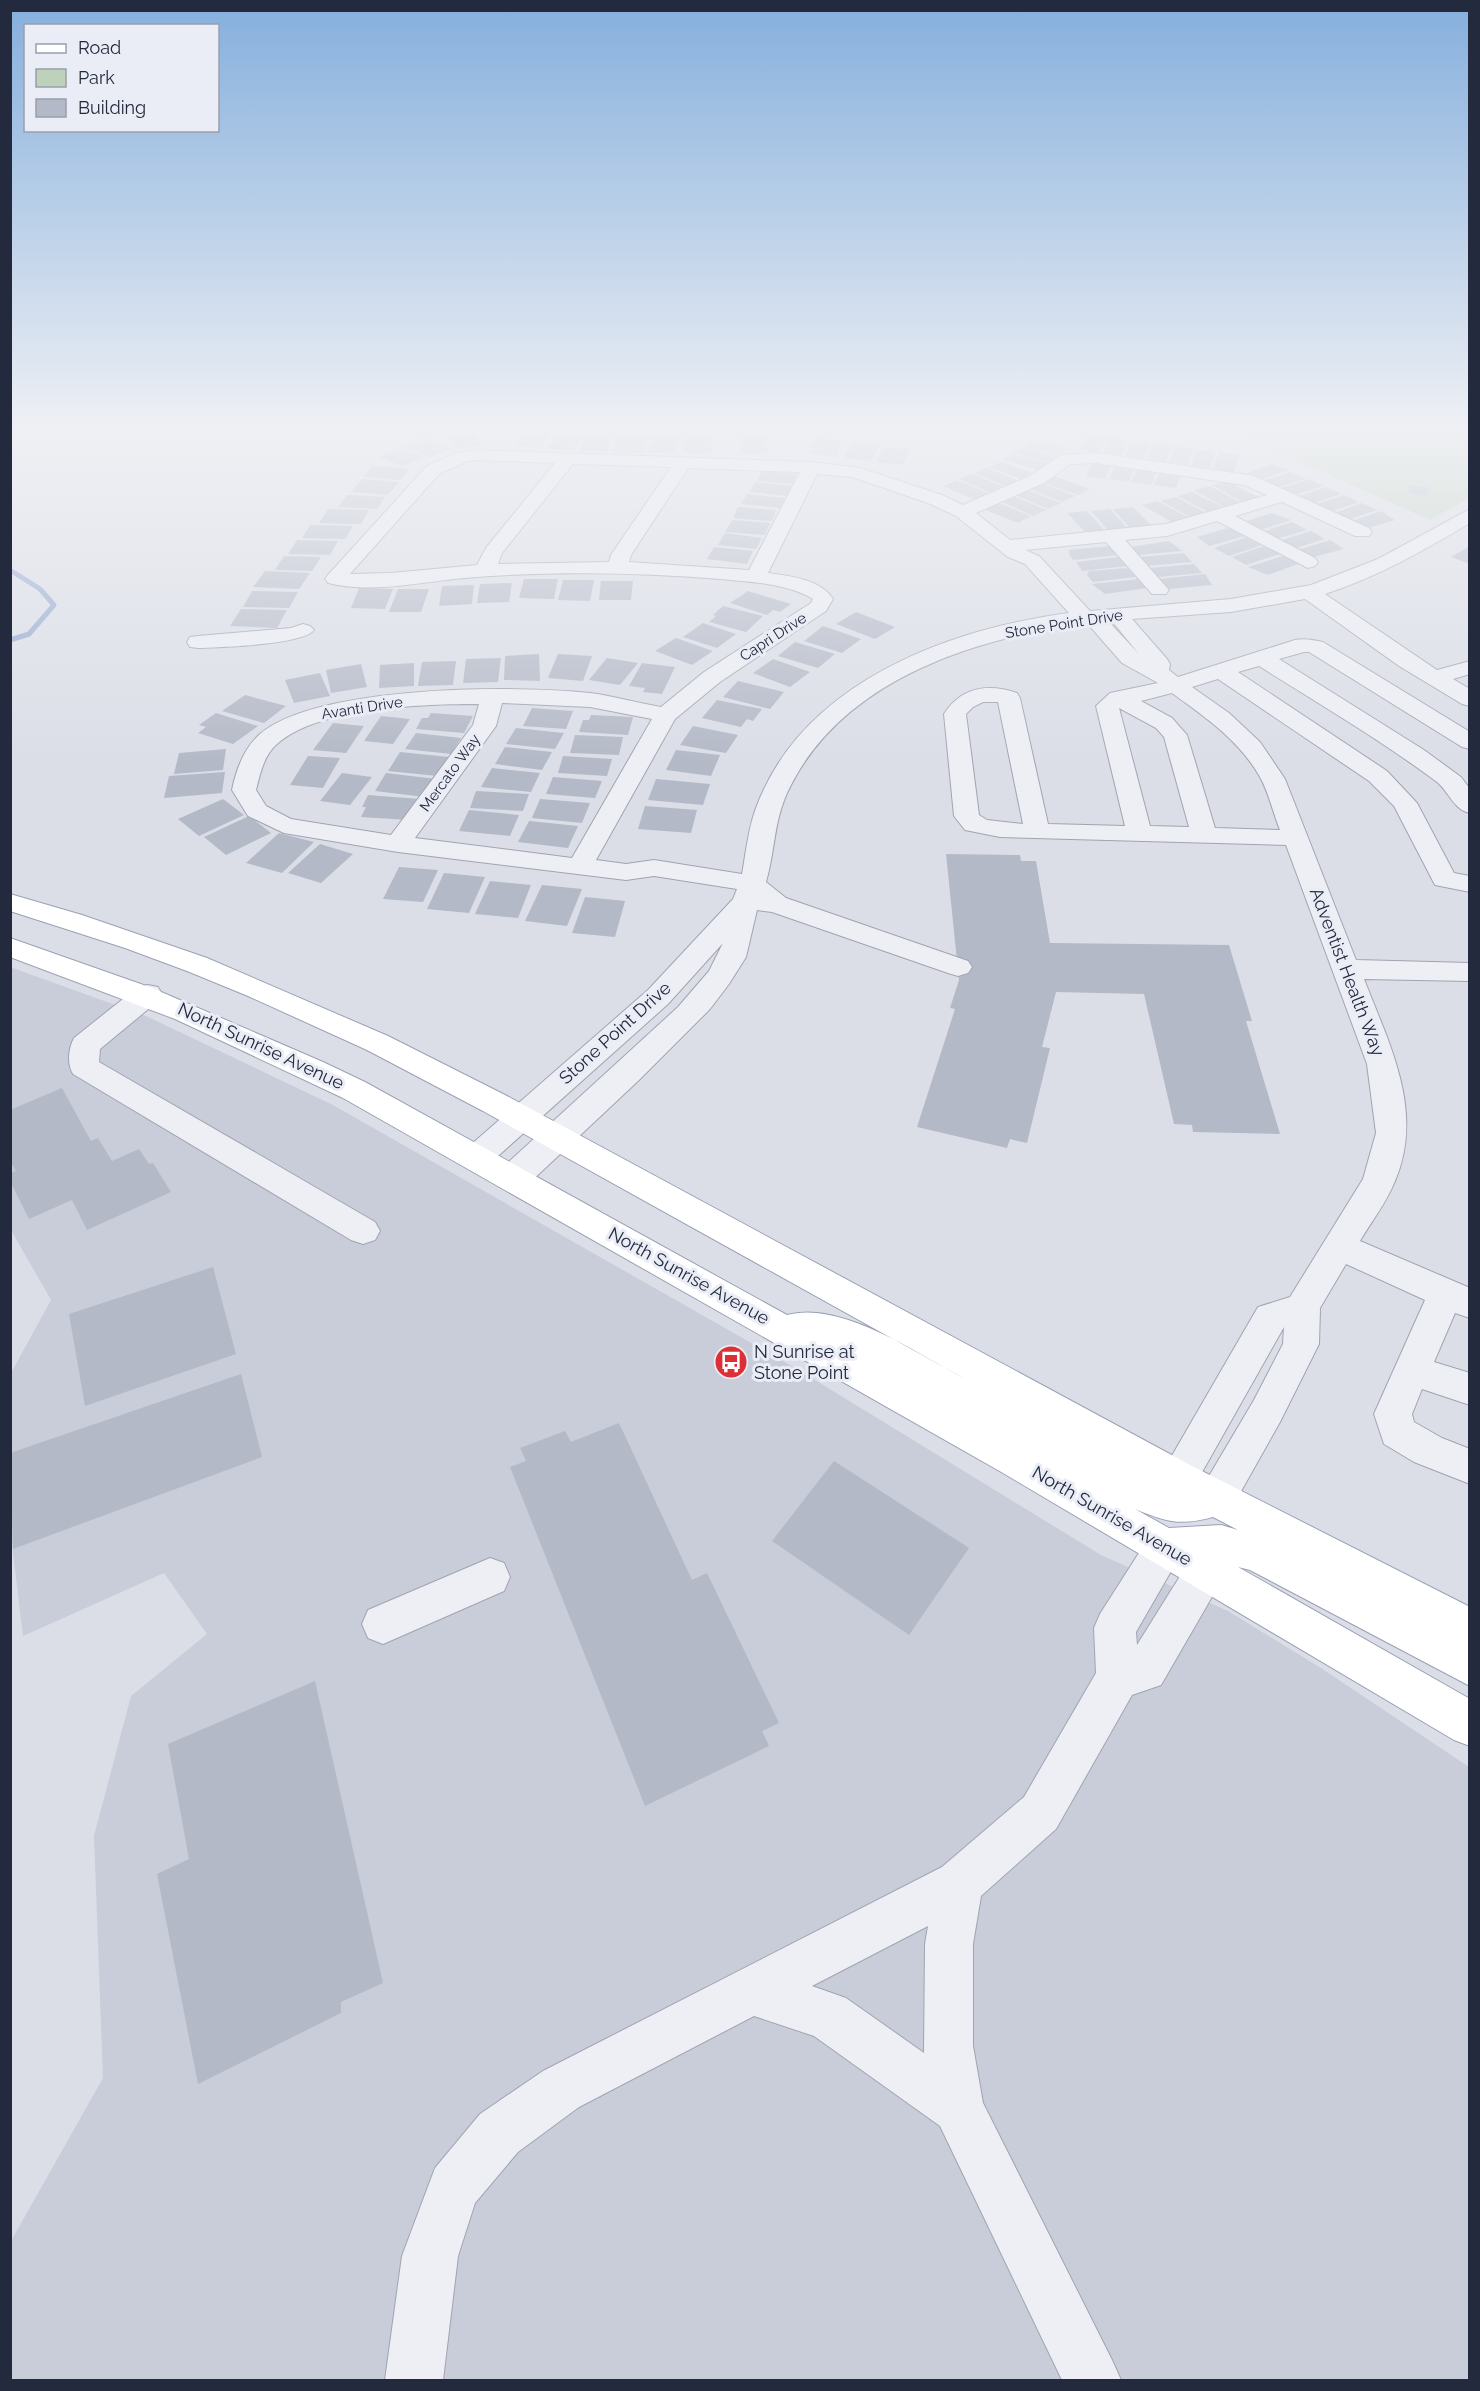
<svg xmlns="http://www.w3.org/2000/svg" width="1480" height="2391" viewBox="0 0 1480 2391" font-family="Raleway,sans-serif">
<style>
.built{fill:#c8cdd9}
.green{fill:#bed2bb}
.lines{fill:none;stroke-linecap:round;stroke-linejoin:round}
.stream{stroke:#91a7cc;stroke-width:5}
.building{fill:#b4b9c7}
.minor-casing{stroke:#a0a4b1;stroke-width:2}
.major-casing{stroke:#99a1b4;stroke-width:2}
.minor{fill:#eeeff5;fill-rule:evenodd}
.major{fill:#fff;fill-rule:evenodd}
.labels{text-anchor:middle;stroke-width:6;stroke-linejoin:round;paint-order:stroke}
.far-street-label{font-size:15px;fill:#232a3e;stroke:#eaedf5}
.street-label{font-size:18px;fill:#232a3e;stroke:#eaedf5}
.poi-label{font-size:18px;fill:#232a3e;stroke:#eaedf5;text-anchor:start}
</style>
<rect width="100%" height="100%" fill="#dbdee7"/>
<!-- built -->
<polygon class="built" points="10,967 146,1016 333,1105 802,1372 1101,1555 1228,1611 1321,1668 1469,1767 1469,2380 11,2380 11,2241 103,2078 94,1836 131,1696 207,1634 164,1573 23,1636 10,1528 11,1373 51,1300 11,1230"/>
<!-- green -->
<polygon class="green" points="1245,430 1453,430 1469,437 1469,498 1430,520 1260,444"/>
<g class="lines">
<!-- stream -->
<g class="stream">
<polyline points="10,434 16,430"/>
<polyline points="10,570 40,589 54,605 29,634 10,640"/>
</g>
</g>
<!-- building -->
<g class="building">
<polygon points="471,431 482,445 457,449 446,435"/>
<polygon points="524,431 550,433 542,447 516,446"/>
<polygon points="557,434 582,436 573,451 547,449"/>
<polygon points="1088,434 1108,437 1099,453 1079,450"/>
<polygon points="585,436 612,437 606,452 578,451"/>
<polygon points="617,437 645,437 643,453 614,453"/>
<polygon points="651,437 677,437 674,453 647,453"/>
<polygon points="424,438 451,448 430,457 403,447"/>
<polygon points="685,438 712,438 711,453 683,453"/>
<rect x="741" y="438" width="26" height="15"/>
<polygon points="815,438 842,440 837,458 810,453"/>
<polygon points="1110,438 1129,440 1122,455 1103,453"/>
<polygon points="1032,439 1068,448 1059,455 1023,446"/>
<polygon points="1131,440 1150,443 1144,459 1125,456"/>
<polygon points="852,442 879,445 871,461 844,458"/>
<polygon points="1153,443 1172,446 1166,462 1147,459"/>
<polygon points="1175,446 1193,449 1188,465 1169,462"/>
<polygon points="883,447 910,449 903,465 876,462"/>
<polygon points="1022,447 1058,456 1049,462 1013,453"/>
<polygon points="400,448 425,457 403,466 378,457"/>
<polygon points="1196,449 1215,452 1210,468 1191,466"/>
<polygon points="1219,452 1240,455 1234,472 1213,469"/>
<polygon points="1012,454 1048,463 1039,470 1003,460"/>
<polygon points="1094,459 1113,462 1105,479 1086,476"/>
<polygon points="1001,462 1032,473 1021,479 989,467"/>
<polygon points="1116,463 1136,466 1129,482 1109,479"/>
<polygon points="1272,464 1290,470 1258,480 1245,474"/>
<polygon points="373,466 410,469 400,480 363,477"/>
<polygon points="1139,466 1158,469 1151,485 1131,482"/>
<polygon points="987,468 1019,481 1006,486 974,473"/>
<polygon points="1161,469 1182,472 1176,488 1154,485"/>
<polygon points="762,471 797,474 793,484 757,481"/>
<polygon points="1291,472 1305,479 1277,487 1263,481"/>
<polygon points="972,474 1005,487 991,493 959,479"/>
<polygon points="1055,476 1090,489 1078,495 1042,482"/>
<polygon points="362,479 399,482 388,495 351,492"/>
<polygon points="1309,479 1324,486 1294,495 1278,489"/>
<polygon points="957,480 990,494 976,500 943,486"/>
<polygon points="1227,481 1258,497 1242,502 1212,485"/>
<polygon points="755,482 792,486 787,496 750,492"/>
<polygon points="1042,483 1075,496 1062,502 1030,489"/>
<polygon points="1410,485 1429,488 1428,496 1408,493"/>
<polygon points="1210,486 1240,502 1224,507 1194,490"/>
<polygon points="1326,487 1341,494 1311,504 1297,497"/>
<polygon points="1028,490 1061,503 1048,509 1015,495"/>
<polygon points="1192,492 1223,507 1208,512 1178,496"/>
<polygon points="747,494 785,498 780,508 741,504"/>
<polygon points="347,495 385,497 377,509 338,507"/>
<polygon points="1344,495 1359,502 1330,512 1314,505"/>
<polygon points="1013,496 1047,510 1033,516 1000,501"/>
<polygon points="1176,497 1206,513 1190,517 1161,501"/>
<polygon points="1157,501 1188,517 1172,522 1142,505"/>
<polygon points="996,502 1031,516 1018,523 983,509"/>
<polygon points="1362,503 1377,510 1348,520 1331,514"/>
<polygon points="738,507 776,510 772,521 733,518"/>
<polygon points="1133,507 1151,525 1130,528 1113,509"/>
<polygon points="328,509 369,510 361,524 319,523"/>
<polygon points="1110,509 1127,528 1108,530 1091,511"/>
<polygon points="1087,511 1104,530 1085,532 1067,513"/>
<polygon points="1381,511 1395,520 1365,529 1349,522"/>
<polygon points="1272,513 1291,520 1257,531 1243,522"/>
<polygon points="732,520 770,523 765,535 725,532"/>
<polygon points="1292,522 1307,530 1276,539 1262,532"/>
<polygon points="310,525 353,526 345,539 302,538"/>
<polygon points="1228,528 1245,536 1209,546 1197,537"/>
<polygon points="1311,531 1325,539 1293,549 1279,541"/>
<polygon points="725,533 762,538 756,549 718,545"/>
<polygon points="1247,537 1262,545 1229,556 1214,548"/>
<polygon points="297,540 338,541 330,555 288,554"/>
<polygon points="1330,540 1344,549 1310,558 1295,551"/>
<polygon points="1169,541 1182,551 1138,555 1130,547"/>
<polygon points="1110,546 1118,555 1073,560 1068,553 1070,553 1068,550"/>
<polygon points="1264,546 1280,554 1246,565 1232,557"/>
<polygon points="1470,546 1470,564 1451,557"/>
<polygon points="714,547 753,551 747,564 707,559"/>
<polygon points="1184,553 1192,562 1147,566 1140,557"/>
<polygon points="284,556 321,557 312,571 275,570"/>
<polygon points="1283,556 1298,564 1268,575 1248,567"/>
<polygon points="1118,557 1128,566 1082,571 1076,562"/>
<polygon points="1194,564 1202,573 1158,577 1150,568"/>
<polygon points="1127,568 1136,577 1093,582 1087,575 1089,571"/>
<polygon points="265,571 310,573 299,589 253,587"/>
<polygon points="1205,574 1212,585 1168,589 1159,579"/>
<polygon points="524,579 558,579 554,599 519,598"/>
<polygon points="1139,579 1147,588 1105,594 1092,584"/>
<polygon points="563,580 594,580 590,601 558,600"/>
<polygon points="601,581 633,581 631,600 599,600"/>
<polygon points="512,583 509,602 477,603 480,584"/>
<polygon points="474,585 472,604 439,606 442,586"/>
<polygon points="359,588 393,589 385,609 351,608"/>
<polygon points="398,589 429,589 421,612 389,612"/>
<polygon points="252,591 298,592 289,608 243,607"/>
<polygon points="748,591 791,604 780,612 773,610 767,615 730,603"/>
<polygon points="723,606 763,616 746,632 709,622 716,616 713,615"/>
<polygon points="241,609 287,610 277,628 230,626"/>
<polygon points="856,612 895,627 875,639 836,624"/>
<polygon points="703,623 736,634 717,648 683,637"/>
<polygon points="823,626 861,639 842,653 804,641"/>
<polygon points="676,638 713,651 692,665 655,651"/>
<polygon points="795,642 835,654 818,668 778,656"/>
<polygon points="539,654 540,681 504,680 505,656"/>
<polygon points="558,654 592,656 583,681 548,678"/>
<polygon points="501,658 498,682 463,683 466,659"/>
<polygon points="607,658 638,663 620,685 589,680"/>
<polygon points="773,659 810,672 790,687 753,673"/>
<polygon points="456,661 453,685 418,686 422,662"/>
<polygon points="414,663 414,686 379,688 380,665"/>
<polygon points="642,663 675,667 662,694 643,692 645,688 629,686"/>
<polygon points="361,664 367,687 331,693 326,670"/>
<polygon points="320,673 330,696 294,703 285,680"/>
<polygon points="738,681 784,692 770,709 723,697"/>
<polygon points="245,695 286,706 264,723 222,711"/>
<polygon points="717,700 762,709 753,721 747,719 741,727 702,718"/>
<polygon points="532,708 573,711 566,729 523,726"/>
<polygon points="216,713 258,726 233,744 198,733 206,727 199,725"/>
<polygon points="431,713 473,716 464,733 416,729 422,718 428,718"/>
<polygon points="591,715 633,717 628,735 579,732 583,720 589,720"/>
<polygon points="381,716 410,719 393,744 364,741"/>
<polygon points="333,723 364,726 346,753 313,750"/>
<polygon points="693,726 738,735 726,753 680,745"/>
<polygon points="516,728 564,733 555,749 506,744"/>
<polygon points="416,733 461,738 451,754 405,749"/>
<polygon points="575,735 623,737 619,755 570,753"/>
<polygon points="505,747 552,752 542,770 495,764"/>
<polygon points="226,749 223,770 174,774 179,753"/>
<polygon points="676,750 720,755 711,776 666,770"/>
<polygon points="400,752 449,757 438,776 388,771"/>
<polygon points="308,756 340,758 323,788 290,785"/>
<polygon points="563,756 612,759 607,776 558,773"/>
<polygon points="492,768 540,773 531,792 481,787"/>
<polygon points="225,772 222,793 164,798 169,776"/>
<polygon points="342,773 372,777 350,805 320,801"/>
<polygon points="386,773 436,779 425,797 375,791"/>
<polygon points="553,777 602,781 595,798 546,794"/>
<polygon points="656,779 710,784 703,805 648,800"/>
<polygon points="476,791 529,794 523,811 470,808"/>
<polygon points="368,795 420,799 409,820 361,817 366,807 362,807"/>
<polygon points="223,799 244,815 199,836 178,819"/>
<polygon points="540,799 590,803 582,823 532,818"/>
<polygon points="645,806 697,810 691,833 638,829"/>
<polygon points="469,810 519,815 510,836 459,831"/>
<polygon points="249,816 271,833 226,855 204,837"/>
<polygon points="529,821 578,826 568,848 518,842"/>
<polygon points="279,833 314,842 282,873 246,863"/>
<polygon points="320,844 353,854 321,883 288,873"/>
<polygon points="946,854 1020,855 1021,861 1036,861 1050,943 1229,945 1252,1021 1246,1021 1280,1134 1193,1132 1192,1125 1174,1124 1144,994 1056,992 1042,1047 1050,1048 1027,1143 1010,1139 1007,1148 917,1127 955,1009 950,1008 959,980"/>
<polygon points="399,867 438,870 423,902 383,899"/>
<polygon points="444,873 485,877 469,913 427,909"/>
<polygon points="490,881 531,885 518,918 475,914"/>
<polygon points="542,885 582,889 567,926 525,921"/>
<polygon points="585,897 625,901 615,937 572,933"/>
<polygon points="62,1088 91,1141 98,1138 112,1161 139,1149 149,1164 153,1163 171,1192 87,1230 72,1200 29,1219 10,1181 10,1173 16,1171 10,1161 10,1110"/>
<polygon points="213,1267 236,1354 85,1406 69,1314"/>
<polygon points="241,1374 262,1457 13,1549 10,1453"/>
<polygon points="619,1423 692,1580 707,1573 779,1723 762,1731 769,1746 645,1806 510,1467 526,1461 520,1448 565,1431 571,1442"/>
<polygon points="834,1461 969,1548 909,1635 772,1541"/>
<polygon points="315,1681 383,1983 341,2002 341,2013 198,2084 157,1874 189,1859 168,1744"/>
</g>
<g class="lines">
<!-- minor casing -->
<g class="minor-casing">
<g id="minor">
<path d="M 476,450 L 812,462 L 860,468 L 942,495 L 963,505 L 1032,475 L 1061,455 L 1096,453 L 1254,476 L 1369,528 L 1372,532 L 1369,536 L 1355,536 L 1282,502 L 1235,516 L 1315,558 L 1318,562 L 1315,566 L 1308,568 L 1217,521 L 1167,536 L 1125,540 L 1169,590 L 1166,594 L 1152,594 L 1106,542 L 1025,550 L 1039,556 L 1090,611 L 1231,599 L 1311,585 L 1378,559 L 1470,509 L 1470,523 C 1423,551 1377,577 1325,594 L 1437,670 L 1470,661 L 1470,674 L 1453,679 L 1470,689 L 1470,706 L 1462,704 L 1399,666 L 1305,599 L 1231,612 L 1132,619 L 1167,659 L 1170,664 L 1169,670 L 1178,677 L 1295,640 C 1305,638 1313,640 1323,642 L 1470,732 L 1470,749 L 1462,747 L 1309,652 L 1304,652 L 1279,659 L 1424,750 L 1461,777 L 1470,789 L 1470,813 C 1454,810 1449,792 1437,782 C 1381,740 1319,704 1259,666 L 1238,672 L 1387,771 L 1417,803 L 1454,873 L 1470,876 L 1470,892 L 1435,885 L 1394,806 L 1369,781 L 1218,679 L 1192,687 L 1229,713 L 1260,742 L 1285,779 L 1356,960 L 1470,963 L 1470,981 L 1364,979 C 1389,1044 1425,1111 1395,1181 C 1387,1202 1371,1222 1360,1241 L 1470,1288 L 1470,1318 L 1455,1313 L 1434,1362 L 1470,1373 L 1470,1405 L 1422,1389 L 1412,1414 L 1414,1422 L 1442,1438 L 1470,1449 L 1470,1484 L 1414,1462 L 1384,1444 L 1374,1414 L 1425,1300 L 1346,1264 L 1320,1308 L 1319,1344 L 1280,1422 L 1230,1511 L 1216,1516 L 1202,1511 L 1196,1498 L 1254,1400 L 1283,1344 L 1284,1327 L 1192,1490 L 1178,1495 L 1164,1490 L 1159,1478 L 1258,1307 L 1290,1297 L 1363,1179 L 1376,1133 L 1367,1064 L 1286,845 L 1000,837 L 965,830 L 954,816 L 944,714 C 961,687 988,683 1017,693 L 1020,698 L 1048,824 L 1125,826 L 1096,706 L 1110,693 L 1158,683 L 1122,663 L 1087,623 C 976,638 846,678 791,785 C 773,819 776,848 766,882 L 786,898 L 968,961 L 972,967 L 968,973 L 958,976 L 948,973 L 772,912 L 757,910 L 746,957 L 729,984 L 710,1009 L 638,1081 L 525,1187 L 513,1190 L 501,1187 L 497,1178 L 501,1169 L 678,1007 L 709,971 L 723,943 L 668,1004 L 488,1165 L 477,1169 L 466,1165 L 461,1157 L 466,1149 L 648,990 L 733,899 L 737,889 L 654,876 L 626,880 L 398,852 L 284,833 L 248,816 L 232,790 C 236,770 244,748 260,734 C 318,685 515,685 590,693 C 614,696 637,703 661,707 L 704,672 L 811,603 L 813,599 C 786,583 750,582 720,579 C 635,572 549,571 464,578 C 421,582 371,594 328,583 L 325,579 L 328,575 L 427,466 L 455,453 ZM 476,460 L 555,463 L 486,548 L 477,565 L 391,573 L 350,574 L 439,474 L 465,462 ZM 1096,463 L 1244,485 L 1267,495 L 1166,524 L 1010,540 L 976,513 L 1044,483 L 1071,464 ZM 573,464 L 671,467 L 611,555 L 609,562 L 498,564 L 502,553 ZM 688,468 L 800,472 L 749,570 L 629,562 L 631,555 ZM 817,474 L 852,477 L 928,503 L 956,516 L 1008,557 L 1025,564 L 1069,613 C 948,629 802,683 756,808 C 748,829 746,852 742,874 L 654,860 L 626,864 L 596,860 L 675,719 L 720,682 L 826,611 L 833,599 C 821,579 789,576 768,573 ZM 1108,621 L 1112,621 L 1139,654 L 1138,653 ZM 1172,693 C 1205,717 1239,740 1260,777 C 1269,793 1273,813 1280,830 L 1215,828 L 1187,735 L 1172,718 L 1141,701 ZM 983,702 L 998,702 L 1023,824 L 987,820 L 979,815 L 966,714 L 973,707 ZM 502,703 L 590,707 L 652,719 L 572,858 L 415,838 L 496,726 ZM 479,704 L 473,725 L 391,835 L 291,819 L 266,806 L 256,790 C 260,774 264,755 277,744 C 318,707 425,704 479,704 ZM 1119,708 L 1156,728 L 1164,737 L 1189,827 L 1150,826 Z"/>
<path d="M 303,624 L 310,626 L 314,630 C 303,645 220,647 198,648 L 190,647 L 187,642 L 190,637 L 198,636 L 291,628 Z"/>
<path d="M 148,985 L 158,987 L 162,994 L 158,1001 L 100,1049 L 99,1062 L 375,1222 L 380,1231 L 375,1240 L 363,1244 L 351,1240 L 73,1074 C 67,1064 68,1049 74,1038 L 138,987 Z"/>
<path d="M 1165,1528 L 1179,1534 L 1185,1547 L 1136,1632 L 1137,1645 L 1192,1557 L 1206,1551 L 1220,1557 L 1226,1570 L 1220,1583 L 1161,1685 L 1132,1695 L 1056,1829 L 981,1896 L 973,1944 L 973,2046 L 983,2103 L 1112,2360 L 1121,2380 L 1062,2380 L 940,2126 L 814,2036 L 754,2016 L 579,2107 L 518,2152 L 475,2203 L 458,2256 L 443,2380 L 385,2380 L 402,2256 L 435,2168 L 480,2114 L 543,2071 L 942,1867 L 1024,1797 L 1096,1673 L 1094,1628 L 1100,1614 L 1151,1534 ZM 928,1926 L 925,1944 L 924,2053 L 846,1998 L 812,1986 Z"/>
<polygon points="490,1558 504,1563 510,1577 504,1591 383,1644 368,1638 362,1624 368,1610"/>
</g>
</g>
<!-- major casing -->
<g class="major-casing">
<path id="major" d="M 10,894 L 82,915 L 207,958 L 388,1036 L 505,1095 L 1192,1466 L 1470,1607 L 1470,1686 L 1250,1570 L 1238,1567 L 1470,1699 L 1470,1746 L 1454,1740 L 1003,1473 L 343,1098 L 175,1019 L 10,957 L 10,938 L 152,988 L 323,1062 L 365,1082 L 787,1315 C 840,1300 919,1354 965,1379 L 483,1111 L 367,1050 L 248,996 L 187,971 L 125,948 L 10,911 ZM 1135,1509 C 1167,1522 1179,1526 1213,1517 L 1238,1530 L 1221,1525 L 1169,1528 Z"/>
</g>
<!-- minor -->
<use href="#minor" class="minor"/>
<!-- major -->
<use href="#major" class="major"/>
</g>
<!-- sky -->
<linearGradient id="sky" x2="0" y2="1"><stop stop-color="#85afdd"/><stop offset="0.56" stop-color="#eff0f4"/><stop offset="1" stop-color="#eff0f4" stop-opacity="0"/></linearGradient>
<rect width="1480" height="765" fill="url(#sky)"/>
<!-- icons -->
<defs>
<g id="bus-disc" transform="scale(1.725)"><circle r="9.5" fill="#dc3037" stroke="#eaedf5"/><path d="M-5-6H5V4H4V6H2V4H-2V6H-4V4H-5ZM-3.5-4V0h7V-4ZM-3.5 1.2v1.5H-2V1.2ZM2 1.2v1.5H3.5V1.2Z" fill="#fff"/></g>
</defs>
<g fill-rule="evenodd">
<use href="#bus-disc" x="731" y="1362"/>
</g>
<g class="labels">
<!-- far-street labels -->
<g class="far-street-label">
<text transform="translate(1064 624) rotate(-9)" y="5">Stone Point Drive</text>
<text transform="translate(773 637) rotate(-33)" y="5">Capri Drive</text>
<text transform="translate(362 708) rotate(-9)" y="5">Avanti Drive</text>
<text transform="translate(450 773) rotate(-54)" y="5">Mercato Way</text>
</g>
<!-- street labels -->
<g class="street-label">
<text transform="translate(1347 972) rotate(69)" y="6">Adventist Health Way</text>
<text transform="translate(615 1033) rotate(-42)" y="6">Stone Point Drive</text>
<text transform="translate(261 1046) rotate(25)" y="6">North Sunrise Avenue</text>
<text transform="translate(689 1276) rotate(29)" y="6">North Sunrise Avenue</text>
<text transform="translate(1112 1516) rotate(30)" y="6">North Sunrise Avenue</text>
</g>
<!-- poi labels -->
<g class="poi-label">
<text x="754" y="1358">N Sunrise at<tspan x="754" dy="21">Stone Point</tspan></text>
</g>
</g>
<!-- border -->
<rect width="1480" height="2391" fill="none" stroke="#232a3e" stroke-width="24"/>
<!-- legend -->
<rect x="24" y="24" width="195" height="108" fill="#eaedf5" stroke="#9a9fac" stroke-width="1.5"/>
<rect x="36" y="44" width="30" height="9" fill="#ffffff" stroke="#9a9fac" stroke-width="1.5"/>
<text x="78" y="54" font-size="18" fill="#232a3e">Road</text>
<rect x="36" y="69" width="30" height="18" fill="#bed2bb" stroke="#9a9fac" stroke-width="1.5"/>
<text x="78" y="84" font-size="18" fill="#232a3e">Park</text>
<rect x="36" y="99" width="30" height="18" fill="#b4b9c7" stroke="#9a9fac" stroke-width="1.5"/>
<text x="78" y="114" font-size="18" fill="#232a3e">Building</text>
</svg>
